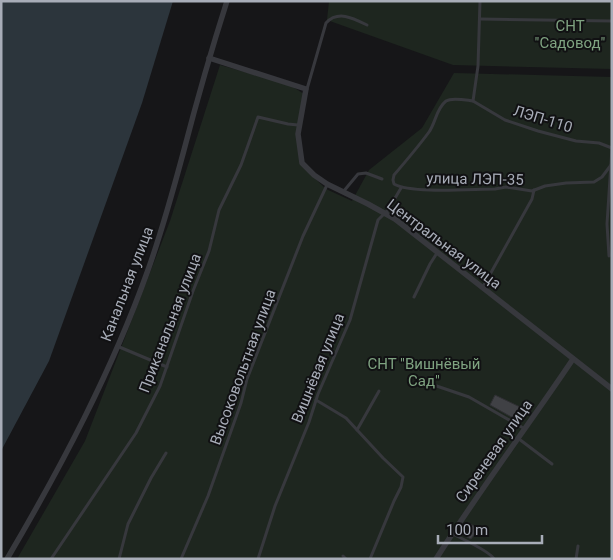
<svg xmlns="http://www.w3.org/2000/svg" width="613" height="560" viewBox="0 0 613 560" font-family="Roboto,sans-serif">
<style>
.green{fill:#1e261f}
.water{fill:#2c353c}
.building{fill:#404145;stroke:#303034}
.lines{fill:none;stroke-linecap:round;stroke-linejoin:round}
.lane{stroke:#37383d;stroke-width:3}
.street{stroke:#37383d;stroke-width:5.5}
.labels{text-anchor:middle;stroke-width:4;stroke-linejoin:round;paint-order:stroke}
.park-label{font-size:15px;fill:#7fa381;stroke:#111113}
.street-label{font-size:15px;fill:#a8adb8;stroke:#111113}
</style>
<rect width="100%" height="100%" fill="#161618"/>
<!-- green -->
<g class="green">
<polygon points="329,1 612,1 612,69 453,65 327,20"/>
<polygon points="220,65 290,85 307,96 298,138 301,165 326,189 352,201 369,170 422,128 454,73 612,77 612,559 17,559 85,441 170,221"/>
</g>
<!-- water -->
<polygon class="water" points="1,1 173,1 142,103 49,361 1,451"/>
<!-- building -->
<g class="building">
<polygon points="495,395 520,407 515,419 490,405"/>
<polygon points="468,522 478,529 471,539 461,534"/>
</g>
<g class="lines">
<!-- lane -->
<g class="lane">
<path d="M 480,1 L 478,66 L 473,101 C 465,100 452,97 446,101 C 436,109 436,122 429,132 C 418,147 406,161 394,175 L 393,180 L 394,184 C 412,194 472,189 495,189 L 506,187 L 532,191 L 545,186 L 566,183 L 594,182 L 602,177 L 611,165"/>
<polyline points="481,19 612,21"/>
<path d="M 307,89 L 326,23 C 338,10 353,18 367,25"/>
<polyline points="473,101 505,120 538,131 576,141 599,143 612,148"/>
<polyline points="343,192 358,174 366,173 382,179"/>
<polyline points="609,256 607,224 612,148"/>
<polyline points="483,287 532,199 534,190"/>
<polyline points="414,297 430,264 437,253"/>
<polyline points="117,346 167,367"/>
<polyline points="416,379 469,397 525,429"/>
<polyline points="316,400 346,418 383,458 403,477 401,487 394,501 370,559"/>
<polyline points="357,430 379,391"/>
<polyline points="519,439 552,464"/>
<path d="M 453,534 C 462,539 490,551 494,559"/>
<polyline points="343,556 346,559"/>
<polyline points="51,559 136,433 160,386 193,291 209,251 219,210 241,165 258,117 288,124 298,125"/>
<polyline points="119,559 128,524 151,478 166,453"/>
<polyline points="181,559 208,496 241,403 247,379 303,236 327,185"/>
<polyline points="258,559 275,506 309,422 318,394 350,320 378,220 388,210 401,188"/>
<polyline points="576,559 578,546"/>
</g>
<!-- street -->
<g class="street">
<polyline points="209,58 306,89 298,134 302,163 314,175 327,184 368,204 395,219 612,389"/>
<path d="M 7,559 C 61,467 112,371 148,270 C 162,231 173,191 184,150 C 197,100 211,51 227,1"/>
<path d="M 436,559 C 479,491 528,426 573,359"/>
</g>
</g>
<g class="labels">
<!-- park labels -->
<g class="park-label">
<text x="570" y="31">СНТ<tspan x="570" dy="17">"Садовод"</tspan></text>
<text x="424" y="369">СНТ "Вишнёвый<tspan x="424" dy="17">Сад"</tspan></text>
</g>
<!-- street labels -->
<g class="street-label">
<text transform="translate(543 119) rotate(17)" y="5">ЛЭП-110</text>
<text transform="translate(475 179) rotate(1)" y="5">улица ЛЭП-35</text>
<text transform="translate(444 244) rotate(37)" y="5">Центральная улица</text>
<text transform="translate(127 284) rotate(-69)" y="5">Канальная улица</text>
<text transform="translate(170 323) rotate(-69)" y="5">Приканальная улица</text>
<text transform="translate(243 367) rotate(-70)" y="5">Высоковольтная улица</text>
<text transform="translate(318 368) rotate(-68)" y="5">Вишнёвая улица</text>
<text transform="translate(494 451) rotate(-55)" y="5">Сиреневая улица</text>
</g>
</g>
<!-- border -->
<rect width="613" height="560" fill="none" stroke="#a8adb8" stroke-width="5"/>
<!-- scale -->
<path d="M438 535v8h104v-8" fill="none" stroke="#a8adb8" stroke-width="2.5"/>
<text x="446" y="535" font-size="15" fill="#a8adb8" stroke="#111113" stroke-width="4" paint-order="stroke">100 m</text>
</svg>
